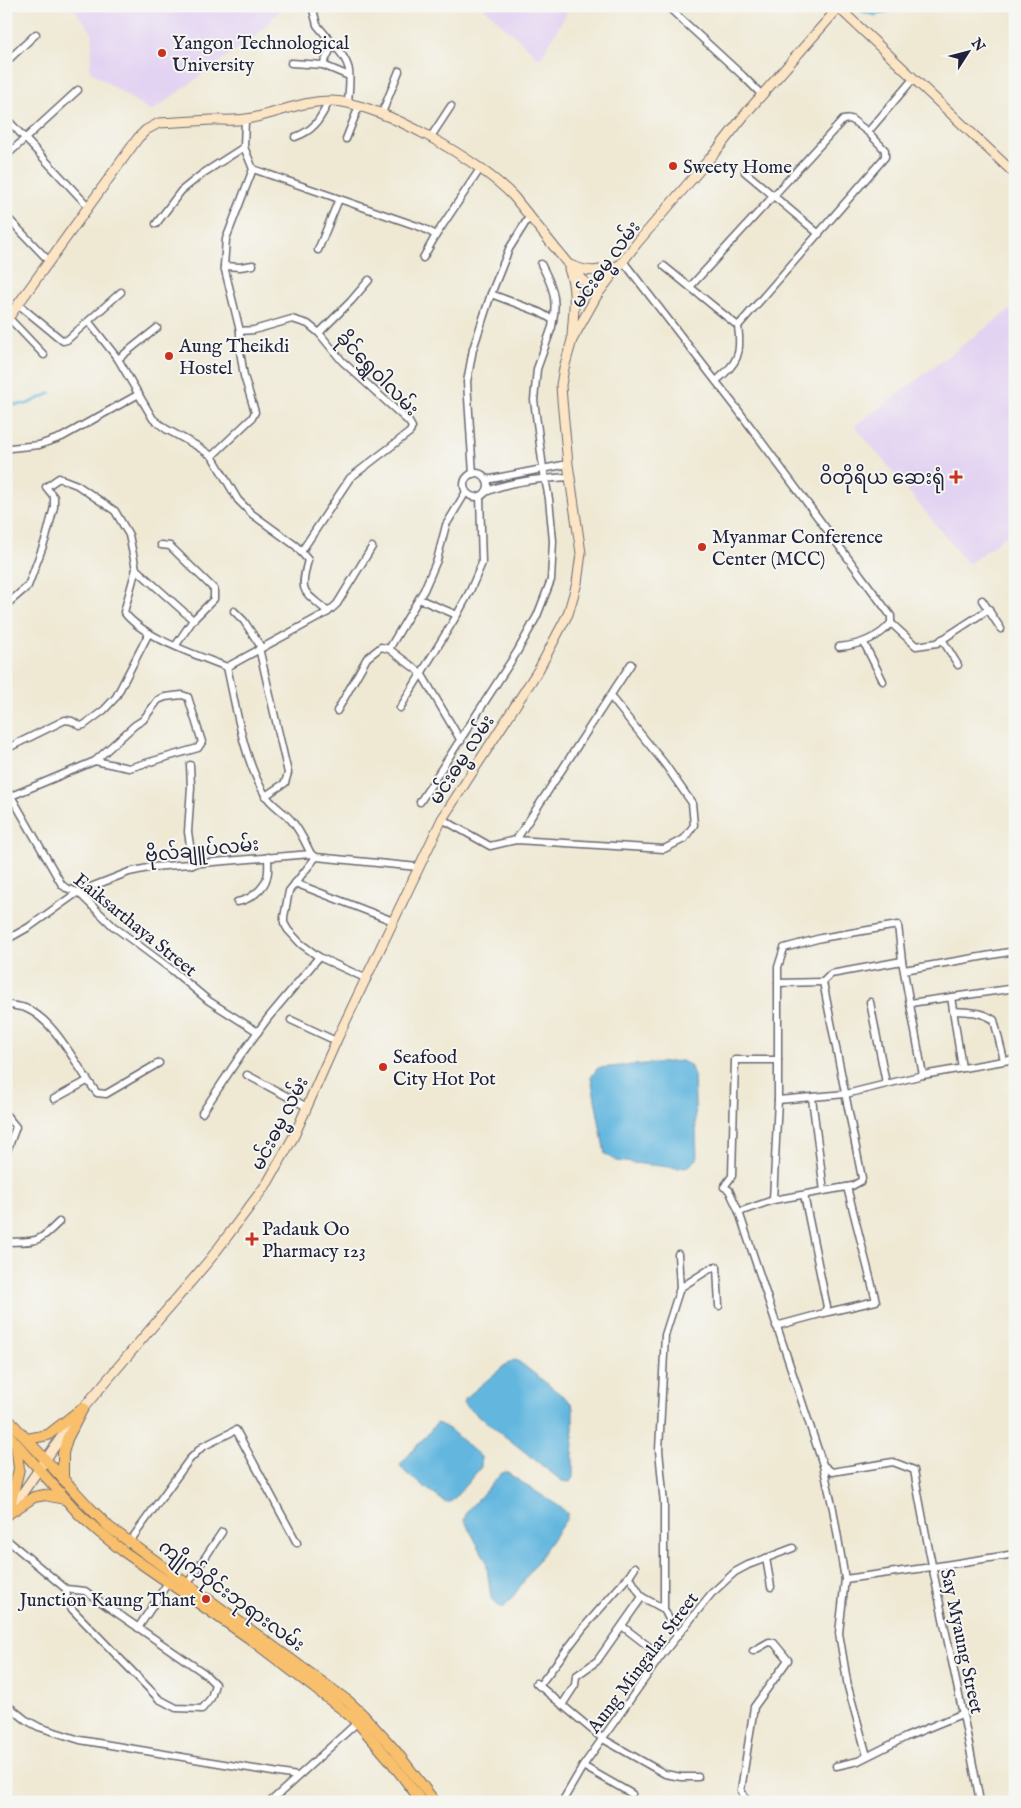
<svg xmlns="http://www.w3.org/2000/svg" width="1021" height="1808" viewBox="0 0 1021 1808" font-family="'IM FELL English','Noto Sans Myanmar',serif">
<style>
.built{fill:#e3d3f2}
.water{fill:#63b7df;stroke:#426c8d}
.lines{fill:none;stroke-linecap:round;stroke-linejoin:round}
.stream{stroke:#63b7df;stroke-width:2.5}
.minor-casing{stroke:#6a6871;stroke-width:9}
.secondary-casing{stroke:#6a6871;stroke-width:11}
.primary-casing{stroke:#6a6871;stroke-width:12}
.minor{stroke:#fff;stroke-width:6}
.secondary{stroke:#fce5c4;stroke-width:9}
.primary{stroke:#f8bf6c;stroke-width:10}
.poi-dot{fill:#c8321e;stroke:#f6f6f2;stroke-width:2}
.labels{text-anchor:middle;stroke-width:4;stroke-linejoin:round;paint-order:stroke}
.poi-label{font-size:19px;fill:#22223b;stroke:#f6f6f2;text-anchor:start}
.street-label{font-size:19px;fill:#22223b;stroke:#f6f6f2}
</style>
<rect width="100%" height="100%" fill="#f6f6f2"/>
<filter id="ink" filterUnits="userSpaceOnUse"><feTurbulence type="fractalNoise" baseFrequency=".02" numOctaves="2"/><feDisplacementMap in="SourceGraphic" scale="10" xChannelSelector="R" yChannelSelector="G"/><feConvolveMatrix kernelMatrix="1 2 1 2 8 2 1 2 1" color-interpolation-filters="sRGB"/></filter>
<filter id="wash" filterUnits="userSpaceOnUse"><feTurbulence type="fractalNoise" baseFrequency=".0096" numOctaves="4" result="noise"/><feDisplacementMap in="SourceGraphic" scale="20" xChannelSelector="R" yChannelSelector="G"/><feGaussianBlur stdDeviation="1.12" result="paint"/><feColorMatrix in="noise" values="0 0 0 0 0 0 0 0 0 0 0 0 0 0 0 0 0 1.4 0 .05"/><feComposite in="paint" operator="in"/></filter>
<g filter="url(#wash)">
<rect width="100%" height="100%" fill="#efe9d4"/>
<!-- built -->
<g class="built">
<polygon points="72,6 284,6 258,34 151,112 90,71 93,34"/>
<polygon points="482,6 571,6 540,59"/>
<polygon points="1015,306 1015,529 968,564 855,426"/>
</g>
<!-- water -->
<g class="water">
<polygon points="681,1061 690,1065 694,1075 697,1159 689,1166 678,1168 616,1161 605,1154 591,1077 598,1068"/>
<polygon points="514,1360 518,1361 564,1397 571,1403 573,1408 573,1477 570,1482 562,1481 465,1405 463,1402 467,1397 504,1366"/>
<polygon points="437,1423 449,1429 481,1457 481,1467 452,1501 446,1503 406,1473 400,1465"/>
<polygon points="506,1472 560,1507 567,1513 567,1518 510,1601 503,1608 496,1605 491,1598 486,1560 464,1520 468,1510 502,1473"/>
</g>
<g class="lines">
<!-- stream -->
<g class="stream">
<polyline points="863,12 875,15 905,6"/>
<polyline points="6,405 27,404 51,393"/>
</g>
</g>
</g>
<g filter="url(#ink)">
<g class="lines">
<!-- minor casing -->
<g class="minor-casing">
<g id="minor">
<polyline points="312,6 317,25 333,44 323,65"/>
<polyline points="667,6 743,76 762,95"/>
<path d="M 333,44 C 354,66 350,74 348,103"/>
<polyline points="6,62 36,34"/>
<polyline points="291,63 323,65 349,76"/>
<polyline points="382,113 399,71"/>
<polyline points="6,118 88,206"/>
<path d="M 295,137 C 316,130 320,118 330,100"/>
<polyline points="430,138 451,106"/>
<polyline points="346,139 359,106"/>
<polyline points="6,156 78,90"/>
<polyline points="253,169 423,228 436,235"/>
<polyline points="745,172 819,234"/>
<polyline points="6,216 49,261"/>
<polyline points="156,224 181,191 202,174 244,147"/>
<polyline points="318,250 339,199"/>
<polyline points="423,258 436,235 480,169"/>
<path d="M 623,261 L 735,406 L 891,616 L 891,623 C 878,639 859,645 839,647"/>
<path d="M 541,264 C 551,283 558,298 553,320"/>
<polyline points="224,266 240,267 253,265"/>
<path d="M 664,266 L 738,326 C 742,354 738,363 716,381"/>
<polyline points="690,287 843,120 851,119 868,132 913,79"/>
<polyline points="19,305 63,341 67,340 121,292"/>
<polyline points="7,316 44,355"/>
<path d="M 89,322 L 118,359 L 153,419 L 166,429 L 197,446 L 212,456 L 238,500 L 252,514 L 296,546 L 308,560 C 299,594 303,590 328,612"/>
<polyline points="738,326 885,157 885,150 868,132"/>
<polyline points="240,331 254,330 292,319 308,324 319,333 342,361 409,422 412,427 410,432 350,478 301,552"/>
<polyline points="319,333 351,301 369,280"/>
<polyline points="118,359 157,328"/>
<polyline points="10,448 39,445 62,437 139,394"/>
<polyline points="212,456 252,418 255,412 244,376 240,351 240,331 224,266 226,239 253,169 244,147 245,120"/>
<circle cx="476" cy="485" r="12"/>
<polyline points="473,474 467,382 473,349 491,294 509,249 529,217"/>
<polyline points="486,480 568,464"/>
<path d="M 486,492 C 511,480 543,479 570,477"/>
<polyline points="161,545 170,546 214,589 214,599 193,620 176,645"/>
<polyline points="136,569 193,620"/>
<polyline points="419,599 457,615"/>
<polyline points="982,600 1001,629"/>
<path d="M 6,605 L 28,586 L 46,538 L 54,507 L 54,497 L 46,487 L 59,478 L 77,485 L 115,511 L 129,535 L 136,569 L 124,612 C 143,638 197,655 227,667"/>
<polyline points="234,611 244,621 261,647"/>
<polyline points="891,623 916,646 937,643 989,609"/>
<polyline points="942,639 958,665"/>
<polyline points="864,643 883,681"/>
<polyline points="259,648 288,773 285,783 265,796"/>
<polyline points="389,649 424,590 437,560 446,525 466,492"/>
<path d="M 227,667 C 236,707 243,757 264,793 C 270,804 283,811 291,820 C 300,830 305,842 311,854"/>
<polyline points="227,667 328,612 337,604 372,547"/>
<polyline points="400,708 457,615 470,591 482,563 480,496"/>
<polyline points="337,711 367,658 381,647 389,649 421,673 461,741"/>
<polyline points="6,749 65,720 72,721 80,726 84,725 104,710 116,697 149,633"/>
<polyline points="190,765 191,787 188,832 193,865"/>
<polyline points="6,791 11,796 62,885 66,888 78,892 113,926 172,970 209,1001 258,1032"/>
<polyline points="11,796 95,761 135,725 143,720 158,700 165,697 182,695 188,697 202,742 198,748 129,768 95,761"/>
<polyline points="420,802 517,652 537,616 551,580 553,541 549,499 543,468 534,400 537,369 552,327 553,320 539,312 491,294"/>
<polyline points="442,819 490,846 516,840 664,849 684,839 694,825 692,803 664,763 610,696 631,664"/>
<polyline points="516,840 610,696"/>
<polyline points="316,857 289,891 284,917 284,923 288,930 301,944 319,957 367,979"/>
<polyline points="295,883 393,921"/>
<path d="M 237,902 C 249,900 264,890 267,877 C 269,871 268,863 268,857"/>
<polyline points="6,940 29,927 78,892 129,872 153,867 311,854 316,857 418,867"/>
<polyline points="904,970 1015,951"/>
<polyline points="778,983 823,982"/>
<polyline points="951,997 962,1068"/>
<polyline points="870,1002 886,1083"/>
<polyline points="910,1003 1009,989"/>
<path d="M 6,1004 C 12,1006 20,1006 25,1008 C 56,1020 77,1068 97,1093 L 106,1094 L 159,1063"/>
<path d="M 953,1011 C 968,1012 981,1011 994,1020 L 1004,1060"/>
<polyline points="291,1020 336,1041"/>
<path d="M 778,1060 L 735,1060 L 732,1176 L 724,1187 L 729,1190 L 739,1212 L 823,1465 L 832,1472 L 893,1462 L 914,1470 C 933,1581 960,1691 980,1802"/>
<polyline points="247,1075 307,1107"/>
<polyline points="812,1098 824,1191"/>
<polyline points="54,1099 87,1081"/>
<polyline points="778,1100 846,1094 923,1075 1015,1059"/>
<polyline points="202,1113 240,1056 268,1018 319,957"/>
<polyline points="6,1115 16,1127 6,1154"/>
<polyline points="773,1200 778,1100 778,967 784,948 821,938 898,925 902,961 923,1075"/>
<polyline points="739,1212 773,1200 852,1186 861,1181 862,1178 823,982 831,974 902,961"/>
<path d="M 6,1242 C 37,1241 37,1244 59,1222"/>
<polyline points="678,1254 680,1288"/>
<polyline points="824,1313 876,1301 847,1187"/>
<polyline points="776,1326 824,1313 827,1307 804,1195"/>
<polyline points="823,1465 833,1509 845,1579 839,1633 848,1687 867,1756"/>
<polyline points="6,1539 66,1589 85,1591 204,1673 215,1684 211,1698 202,1709 176,1708 159,1699 68,1605 66,1589"/>
<polyline points="128,1544 189,1460 202,1447 236,1430 297,1543"/>
<polyline points="766,1558 771,1587"/>
<polyline points="635,1567 629,1576 642,1597 664,1609"/>
<polyline points="845,1579 932,1567 1015,1554"/>
<polyline points="188,1583 222,1532"/>
<polyline points="622,1626 661,1656"/>
<polyline points="138,1628 169,1581"/>
<polyline points="677,1636 664,1609 664,1504 659,1450 665,1335 680,1288 713,1267 717,1267 719,1306"/>
<polyline points="536,1683 603,1739 665,1774 681,1777 698,1777"/>
<polyline points="539,1686 584,1627 629,1576"/>
<polyline points="6,1704 26,1720 39,1727 80,1740 297,1776"/>
<polyline points="562,1705 575,1685 576,1676 597,1661 642,1597"/>
<polyline points="583,1766 632,1794"/>
<polyline points="836,1766 858,1761 906,1737 964,1713"/>
<polyline points="270,1802 360,1720"/>
<polyline points="562,1802 583,1766 661,1656 711,1594 735,1572 748,1565 793,1548"/>
<polyline points="747,1802 741,1790 754,1707 788,1660 774,1643 769,1642 753,1651"/>
</g>
</g>
<!-- secondary casing -->
<g class="secondary-casing">
<g id="secondary">
<polyline points="839,8 1015,174"/>
<path d="M 570,265 C 591,274 599,271 620,265"/>
<path d="M 569,269 C 578,293 573,313 572,337"/>
<path d="M 6,321 L 138,138 L 146,130 L 159,123 C 177,122 194,121 212,120 C 223,120 235,121 246,119 C 275,115 302,100 332,101 C 379,102 482,162 514,197 L 568,264 L 597,295"/>
<polyline points="79,1413 211,1258 268,1182 294,1136 338,1037 442,819 539,669 568,614 577,583 581,553 568,464 562,400 561,385 564,368 572,340 597,295 637,243 717,150 747,112 840,6"/>
<polyline points="10,1511 71,1423"/>
</g>
</g>
<!-- primary casing -->
<g class="primary-casing">
<g id="primary">
<polyline points="6,1417 90,1508 109,1527 348,1701 364,1716 394,1749 435,1802"/>
<polyline points="6,1432 79,1514 98,1531 123,1551 249,1638 342,1709 358,1723 390,1760 422,1802"/>
<polyline points="27,1439 48,1435 80,1410"/>
<polyline points="63,1479 63,1453 67,1439 83,1408"/>
<polyline points="8,1514 19,1469 16,1444"/>
<polyline points="8,1514 34,1497 45,1495 64,1499"/>
</g>
</g>
<!-- minor -->
<use href="#minor" class="minor"/>
<!-- secondary -->
<use href="#secondary" class="secondary"/>
<!-- primary -->
<use href="#primary" class="primary"/>
</g>
</g>
<!-- markers -->
<g class="poi-dot">
<circle cx="162" cy="53" r="5"/>
<circle cx="673" cy="166" r="5"/>
<circle cx="169" cy="356" r="5"/>
<path d="M953.5 469.5h5v5h5v5h-5v5h-5v-5h-5v-5h5z"/>
<circle cx="702" cy="547" r="5"/>
<circle cx="383" cy="1067" r="5"/>
<path d="M249.5 1231.5h5v5h5v5h-5v5h-5v-5h-5v-5h5z"/>
<circle cx="206" cy="1599" r="5"/>
</g>
<g class="labels">
<!-- poi labels -->
<g class="poi-label">
<text x="172" y="49">Yangon Technological<tspan x="172" dy="22">University</tspan></text>
<text x="683" y="173">Sweety Home</text>
<text x="179" y="352">Aung Theikdi<tspan x="179" dy="22">Hostel</tspan></text>
<text x="945" y="484" text-anchor="end">ဝိတိုရိယ ဆေးရုံ</text>
<text x="712" y="543">Myanmar Conference<tspan x="712" dy="22">Center (MCC)</tspan></text>
<text x="393" y="1063">Seafood<tspan x="393" dy="22">City Hot Pot</tspan></text>
<text x="262" y="1235">Padauk Oo<tspan x="262" dy="22">Pharmacy 123</tspan></text>
<text x="196" y="1606" text-anchor="end">Junction Kaung Thant</text>
</g>
<!-- street labels -->
<g class="street-label">
<text transform="translate(605 264) rotate(-54)" y="7">မင်းဓမ္မ လမ်း</text>
<text transform="translate(378 373) rotate(46)" y="7">ခိုင်ရွှေဝါလမ်း</text>
<text transform="translate(461 759) rotate(-57)" y="7">မင်းဓမ္မ လမ်း</text>
<text transform="translate(202 849) rotate(-6)" y="7">ဗိုလ်ချူပ်လမ်း</text>
<text transform="translate(136 924) rotate(39)" y="7">Eaiksarthaya Street</text>
<text transform="translate(279 1123) rotate(-63)" y="7">မင်းဓမ္မ လမ်း</text>
<text transform="translate(232 1595) rotate(36)" y="7">ကျိုက်ဝိုင်းဘုရားလမ်း</text>
<text transform="translate(963 1641) rotate(78)" y="7">Say Myaung Street</text>
<text transform="translate(642 1662) rotate(-53)" y="7">Aung Mingalar Street</text>
</g>
</g>
<!-- margin -->
<rect width="1021" height="1808" fill="none" stroke="#f6f6f2" stroke-width="25"/>
<!-- north arrow -->
<g transform="translate(968 52) rotate(54)" stroke="#f6f6f2" stroke-width="4" paint-order="stroke">
<path d="M0-4L9 19L0 12L-9 19Z" fill="#22223b"/>
<text y="-8" font-size="14" font-weight="bold" text-anchor="middle" fill="#22223b">N</text>
</g>
</svg>
